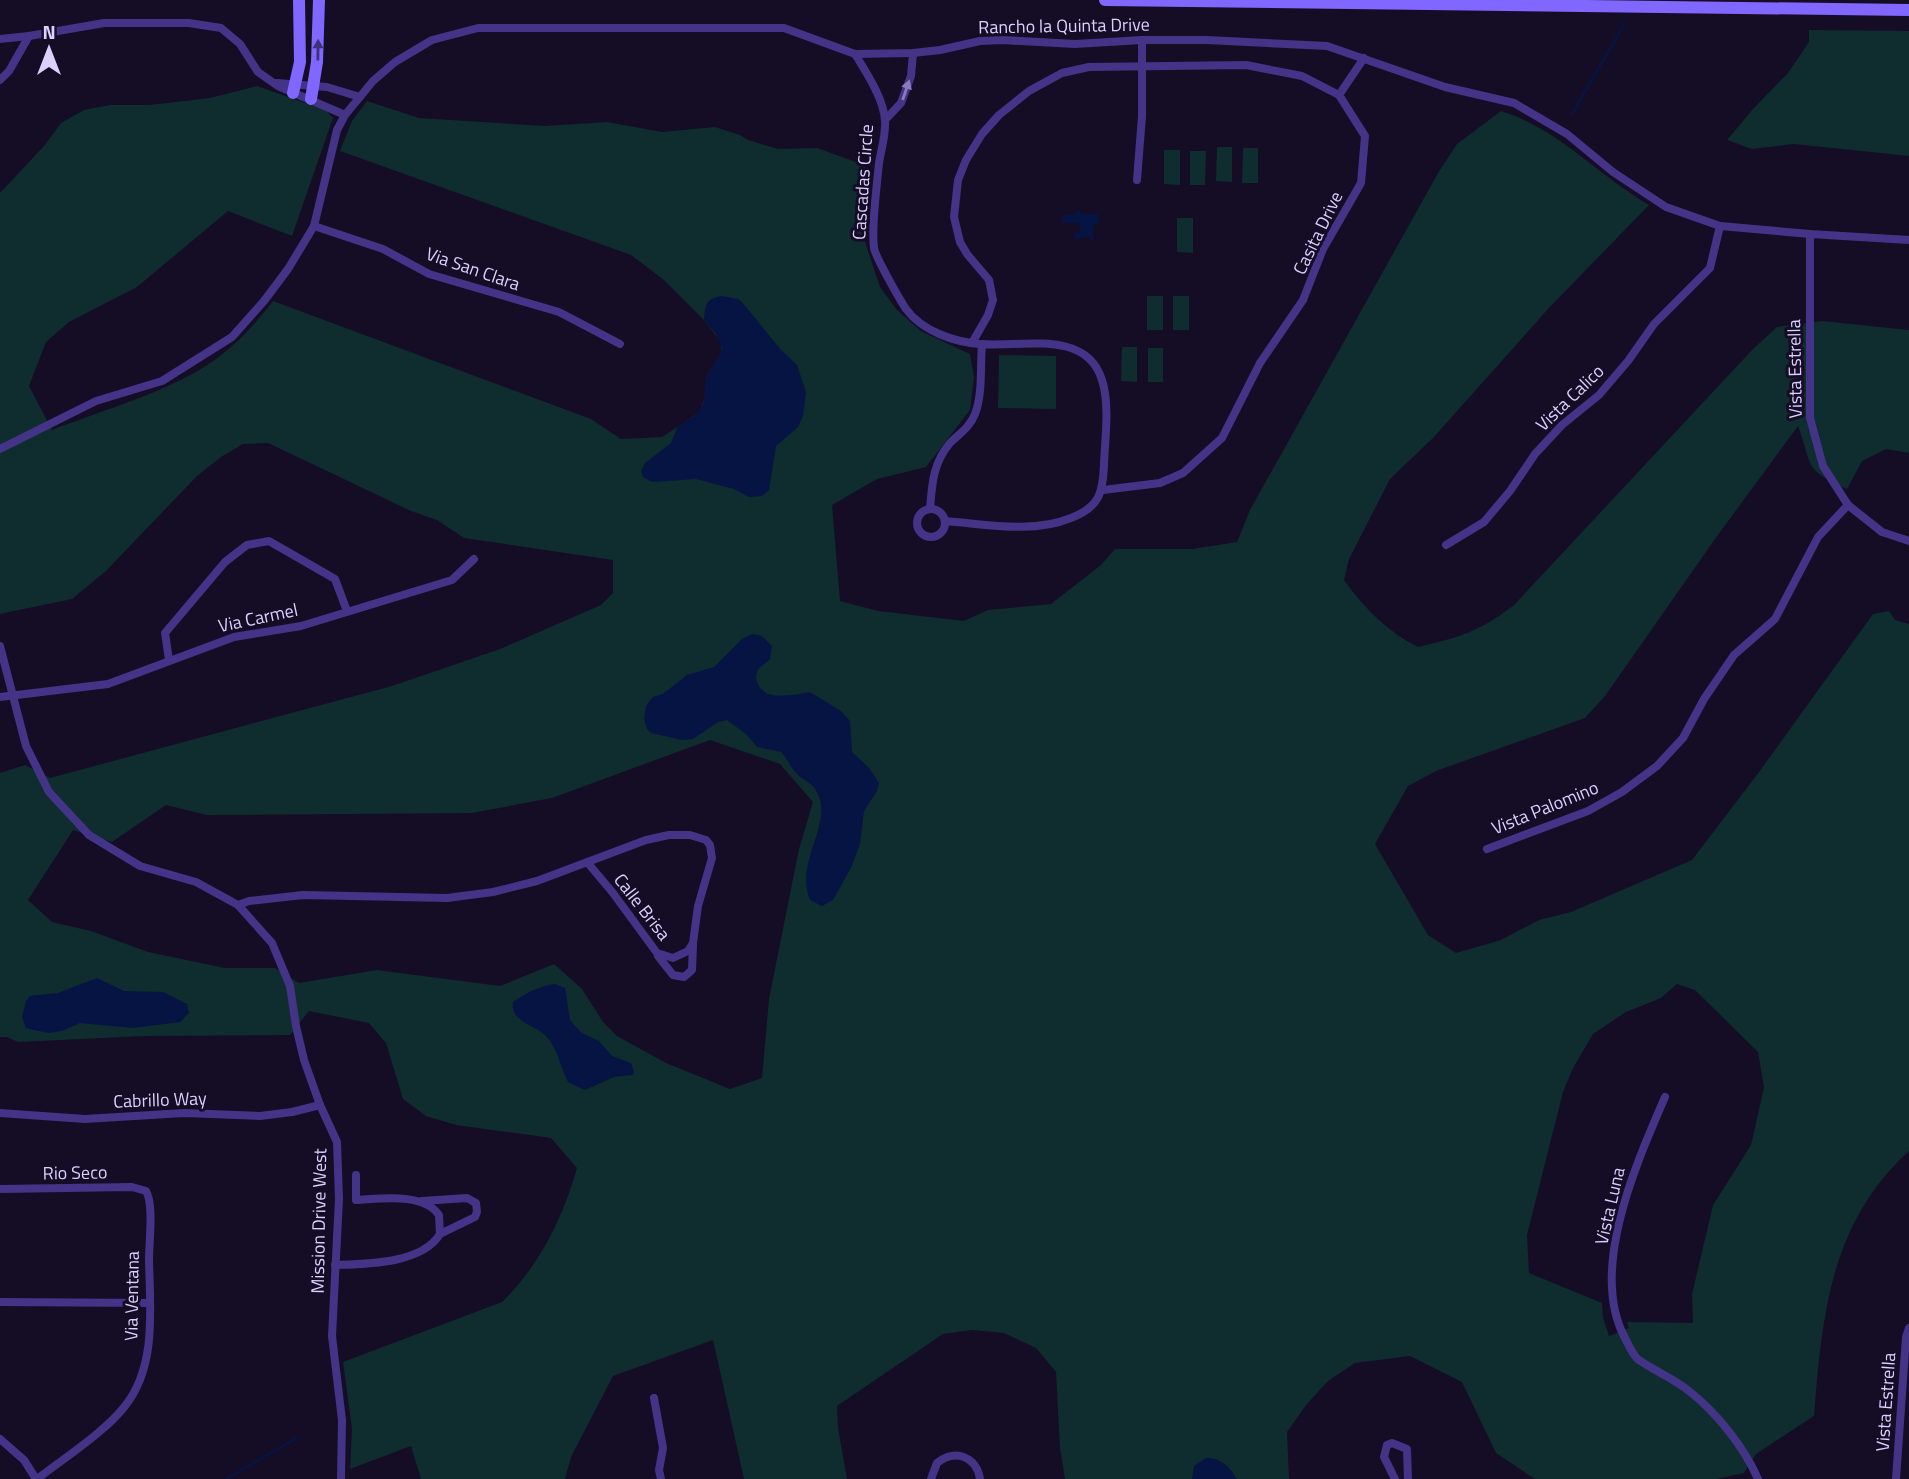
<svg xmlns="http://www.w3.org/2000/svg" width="1909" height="1479" viewBox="0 0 1909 1479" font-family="'Titillium Web',sans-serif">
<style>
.green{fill:#0f2c2f;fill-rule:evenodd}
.water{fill:#061444}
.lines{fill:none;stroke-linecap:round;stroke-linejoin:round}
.stream{stroke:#061444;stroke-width:2.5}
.street{stroke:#433487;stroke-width:8}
.secondary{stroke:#8067ff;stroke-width:12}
.oneway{fill:#3f317c}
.oneway2{fill:#887abd}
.labels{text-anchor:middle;stroke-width:6;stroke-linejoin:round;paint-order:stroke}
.street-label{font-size:18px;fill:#dcd0ff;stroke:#140d25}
</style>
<rect width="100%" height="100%" fill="#140d25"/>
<!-- green -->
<g class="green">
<polygon points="1809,30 1909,31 1909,156 1794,144 1752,149 1727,140 1753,109 1788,73 1809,42"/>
<path d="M 257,86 L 325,110 L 333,118 L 292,236 L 228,211 L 137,287 L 69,322 L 46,342 L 29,386 L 52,430 C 105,409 170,392 216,359 C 238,343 256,323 273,301 L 591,419 L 621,439 L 662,437 L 700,412 L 705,395 L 706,377 L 722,353 L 720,341 L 704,320 L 664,280 L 631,255 L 340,151 L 352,121 L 367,101 L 419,118 L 545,126 L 607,122 L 662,132 L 715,127 L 740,135 L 748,140 L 778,149 L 817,148 L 867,166 L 864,239 L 880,287 L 897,310 L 921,331 L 970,354 L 974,377 L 970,410 L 926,467 L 877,479 L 832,505 L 840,601 L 878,611 L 964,621 L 988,610 L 1051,604 L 1101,565 L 1115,549 L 1192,549 L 1237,542 L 1250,510 L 1438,173 L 1457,144 L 1501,111 C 1559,129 1598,175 1649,205 L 1548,309 L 1433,438 L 1390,479 L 1349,559 L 1344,580 C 1364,608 1388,632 1418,647 C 1460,637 1479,632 1514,605 L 1752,350 L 1777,327 L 1822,321 L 1909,330 L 1909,453 L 1886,449 L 1862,461 L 1847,489 C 1803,469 1813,467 1798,426 L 1715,539 L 1605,696 L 1585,718 L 1436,771 L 1408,786 L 1375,844 L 1428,935 L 1456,953 L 1501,940 L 1539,920 L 1571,912 L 1692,860 L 1759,772 L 1873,614 L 1889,611 L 1895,620 L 1909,624 L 1909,1151 C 1830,1223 1822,1316 1814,1416 L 1756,1454 L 1744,1473 L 1717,1479 L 1535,1479 L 1496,1453 L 1462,1382 L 1410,1356 L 1355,1363 L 1328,1381 L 1307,1404 L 1287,1432 L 1289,1479 L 1065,1479 L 1060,1448 L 1056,1372 L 1036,1348 L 1004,1333 L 972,1330 L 943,1334 L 837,1406 L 838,1428 L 847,1479 L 744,1479 L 713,1340 L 613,1376 L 571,1457 L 565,1479 L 421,1479 L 411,1446 L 350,1469 L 352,1429 L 343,1362 L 502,1302 C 540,1265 563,1217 577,1168 L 551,1138 L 456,1125 L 426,1116 L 403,1099 L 386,1043 L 369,1023 L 309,1011 L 290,1035 L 145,1036 L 18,1042 L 7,1037 L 0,1037 L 0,773 L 25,765 L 50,778 L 392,686 L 500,649 L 601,605 L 613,593 L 613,560 L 464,538 L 437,520 L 411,511 L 268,443 L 243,444 L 221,457 L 197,476 L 106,571 L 72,599 L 0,614 L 0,193 L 44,146 L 61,123 L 84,110 L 110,105 L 149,105 L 210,98 ZM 710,740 L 780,764 L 813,802 L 799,849 L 769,999 L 762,1078 L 730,1089 L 666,1063 L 617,1036 L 603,1022 L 582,989 L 554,964 L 500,986 L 377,970 L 299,983 L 275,968 L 225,968 L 148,952 L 91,931 L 52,922 L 28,900 L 73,830 L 112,842 L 166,805 L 207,815 L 472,813 L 552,798 ZM 1677,984 L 1695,990 L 1758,1052 L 1764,1087 L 1751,1145 L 1713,1205 L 1692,1294 L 1693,1323 L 1627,1322 L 1629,1328 L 1609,1336 L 1603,1318 L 1602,1303 L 1529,1273 L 1527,1235 L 1563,1092 L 1573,1068 L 1593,1034 L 1626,1012 L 1661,998 Z"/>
<polygon points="1217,147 1232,147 1232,182 1216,181"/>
<polygon points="1243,148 1258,148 1258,183 1242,183"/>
<polygon points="1164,150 1180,150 1180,185 1164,184"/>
<polygon points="1190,151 1206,151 1205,185 1190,185"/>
<polygon points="1177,218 1193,218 1193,253 1177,252"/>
<rect x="1147" y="296" width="16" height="34"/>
<rect x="1173" y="296" width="16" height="34"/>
<polygon points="1122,347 1137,347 1137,382 1121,381"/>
<rect x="1148" y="348" width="15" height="34"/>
<polygon points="999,355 1056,356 1056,409 998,408"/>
</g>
<!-- water -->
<g class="water">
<polygon points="1076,211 1081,211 1082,214 1098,214 1099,224 1093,224 1093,240 1090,240 1090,236 1075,239 1075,233 1080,233 1080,223 1063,223 1062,215 1075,215"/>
<path d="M 722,296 L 738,299 L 742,302 L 781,350 L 797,365 L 806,392 L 803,416 L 798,427 L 776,446 L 769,490 L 762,496 L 749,497 L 734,489 L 696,479 L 652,482 L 643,477 L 641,471 L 645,463 L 671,443 L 678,426 L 695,416 L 703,405 L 706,377 L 721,353 L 722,348 L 716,334 L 704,320 C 705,305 706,298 722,296 Z"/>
<path d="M 752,634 L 762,636 L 772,646 L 770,659 C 767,663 760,666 758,670 C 752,680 761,693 772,695 C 778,697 803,694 810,692 L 841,711 L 850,721 L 852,752 L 869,768 L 879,783 L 877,791 L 864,811 L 860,844 L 851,868 L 833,900 L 822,906 L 810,900 C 794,862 834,823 817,792 C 813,783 804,781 797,774 C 791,768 787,758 781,752 L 757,747 L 746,734 L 727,720 L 718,722 L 693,739 L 682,740 L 651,733 L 647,729 L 644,719 L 646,706 L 653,697 L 663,694 L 687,675 L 714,667 L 742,639 Z"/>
<polygon points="97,978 124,991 163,992 187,1004 189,1013 180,1022 133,1028 80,1023 62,1031 48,1033 26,1028 22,1017 26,1001 30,996 58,993"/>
<path d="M 555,984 L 565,988 L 570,1020 L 575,1026 L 582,1033 L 599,1041 L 612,1056 L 631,1063 L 634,1072 L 632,1075 L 614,1077 L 585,1090 L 568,1082 C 560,1067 558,1049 546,1036 C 534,1024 510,1022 513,1002 C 526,993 539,986 555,984 Z"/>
<path d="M 1206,1458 C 1220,1457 1230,1467 1237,1479 L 1192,1479 L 1194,1466 Z"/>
</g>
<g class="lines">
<!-- stream -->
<g class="stream">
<polyline points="1572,114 1625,23"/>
<polyline points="226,1479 297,1438"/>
</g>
<!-- street -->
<g class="street">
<polyline points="0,39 29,36 104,23 189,23 221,28 240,44 258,72 278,86 345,115"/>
<path d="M 855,54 C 866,72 884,99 885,121 C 886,135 881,150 879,163 C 877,185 871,227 874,248 C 875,256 900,300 906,309 C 922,331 954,342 980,344 C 1020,348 1086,328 1102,380 C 1110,405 1105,438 1104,464 C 1103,492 1100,507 1071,518 C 1032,534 986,524 945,521"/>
<polyline points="0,80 9,71 29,36"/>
<polyline points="277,83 327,87 360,97"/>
<polyline points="1339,95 1364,58"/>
<polyline points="885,120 901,103 911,76 913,53"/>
<polyline points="1137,180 1142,116 1142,40"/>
<polyline points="314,226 383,249 429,274 559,312 620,344"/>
<polyline points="1810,234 1810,418 1823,466 1848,505 1882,532 1909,541"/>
<polyline points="972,343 988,315 993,300 989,280 967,254 960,242 954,217 958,180 966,160 982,134 999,115 1029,91 1062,73 1089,67 1246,65 1302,76 1339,95 1365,136 1361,183 1323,249 1303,300 1260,363 1222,438 1183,473 1160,483 1103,490"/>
<polyline points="0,449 96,401 162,381 232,337 264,301 288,269 314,226 337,130 345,115 373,81 395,62 432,40 478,28 784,28 855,54 913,53 940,50 980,41 1002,40 1075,44 1142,40 1207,40 1327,46 1445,87 1514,103 1567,134 1613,172 1666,207 1720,226 1810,234 1909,240"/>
<circle cx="931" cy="523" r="14"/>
<path d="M 930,509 C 932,484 933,463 950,443 C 959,434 970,427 975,414 C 983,393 980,367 982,344"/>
<polyline points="1446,545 1484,522 1510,491 1535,454 1562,425 1599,395 1628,361 1654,324 1710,268 1720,226"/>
<polyline points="0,646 26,746 49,792 89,835 140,866 196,882 238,905 272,943 290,986 296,1026 304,1060 320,1105 337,1142 339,1199 332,1336 342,1420 341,1479"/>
<polyline points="169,660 165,633 225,562 247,545 269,541 335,579 347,611"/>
<polyline points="0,697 108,684 234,637 301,626 452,580 474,559"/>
<polyline points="1487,849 1588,811 1622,792 1657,766 1683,738 1704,699 1734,655 1775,619 1818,537 1848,505"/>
<polyline points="238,905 249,901 303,895 447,898 493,892 537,881 646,840 669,835 690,835 706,840 710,845 712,858 698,906 693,943 688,951 673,958 657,953 613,893 587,862"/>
<polyline points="658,956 673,975 684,977 692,970 693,945"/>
<path d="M 1665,1097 C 1637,1162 1588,1270 1625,1338 C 1629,1345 1632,1355 1639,1360 C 1655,1371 1674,1379 1689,1391 C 1717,1413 1744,1447 1758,1479"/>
<polyline points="0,1113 85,1119 184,1113 260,1116 292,1112 320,1105"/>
<path d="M 0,1189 L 132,1187 L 146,1191 C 154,1204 149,1243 149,1260 C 150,1308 157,1366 125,1406 C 106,1431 63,1459 37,1479"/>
<polyline points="422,1201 467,1198 476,1203 477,1212 475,1217 440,1234"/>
<path d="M 335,1265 C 366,1264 422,1264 440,1234 L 439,1215 C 423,1192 380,1199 356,1200 L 356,1175"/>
<polyline points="0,1302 150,1303"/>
<polyline points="654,1398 663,1448 659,1470 661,1479"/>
<polyline points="0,1439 24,1460 36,1479"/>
<path d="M 931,1479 L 937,1463 C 955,1448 977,1457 980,1479"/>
<polyline points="1395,1479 1384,1457 1387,1445 1392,1443 1407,1449 1408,1479"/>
<polyline points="1896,1479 1906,1337 1909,1328"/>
</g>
<!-- secondary -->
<g class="secondary">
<polyline points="1105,0 1909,10"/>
<polyline points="293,93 300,62 299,0"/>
<polyline points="311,99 317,62 319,0"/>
</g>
</g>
<!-- one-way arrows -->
<defs><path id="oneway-solid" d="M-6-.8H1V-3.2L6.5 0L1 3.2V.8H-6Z" transform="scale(1.75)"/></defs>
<use class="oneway" href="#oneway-solid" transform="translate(318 50) rotate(-89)"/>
<use class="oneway2" href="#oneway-solid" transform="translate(906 90) rotate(-71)"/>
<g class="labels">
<!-- street labels -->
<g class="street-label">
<text transform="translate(1064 26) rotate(-1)" y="6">Rancho la Quinta Drive</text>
<text transform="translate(863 182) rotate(-86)" y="6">Cascadas Circle</text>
<text transform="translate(1318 233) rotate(-64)" y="6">Casita Drive</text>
<text transform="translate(473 269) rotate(19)" y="6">Via San Clara</text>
<text transform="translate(1795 369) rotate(-91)" y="6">Vista Estrella</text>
<text transform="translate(1570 398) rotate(-44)" y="6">Vista Calico</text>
<text transform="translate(258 618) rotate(-12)" y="6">Via Carmel</text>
<text transform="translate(1545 808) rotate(-22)" y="6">Vista Palomino</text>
<text transform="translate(642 907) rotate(52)" y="6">Calle Brisa</text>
<text transform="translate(160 1100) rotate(-2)" y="6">Cabrillo Way</text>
<text transform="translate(75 1173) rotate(-1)" y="6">Rio Seco</text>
<text transform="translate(1610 1206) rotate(-77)" y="6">Vista Luna</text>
<text transform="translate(319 1221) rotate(-89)" y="6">Mission Drive West</text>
<text transform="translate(132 1296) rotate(-89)" y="6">Via Ventana</text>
<text transform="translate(1886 1402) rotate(-86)" y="6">Vista Estrella</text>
</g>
</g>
<!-- north arrow -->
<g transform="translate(49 49)" stroke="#140d25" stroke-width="5" paint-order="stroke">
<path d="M0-5L12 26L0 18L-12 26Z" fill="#dcd0ff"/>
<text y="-10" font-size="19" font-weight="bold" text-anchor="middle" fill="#dcd0ff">N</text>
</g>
</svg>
